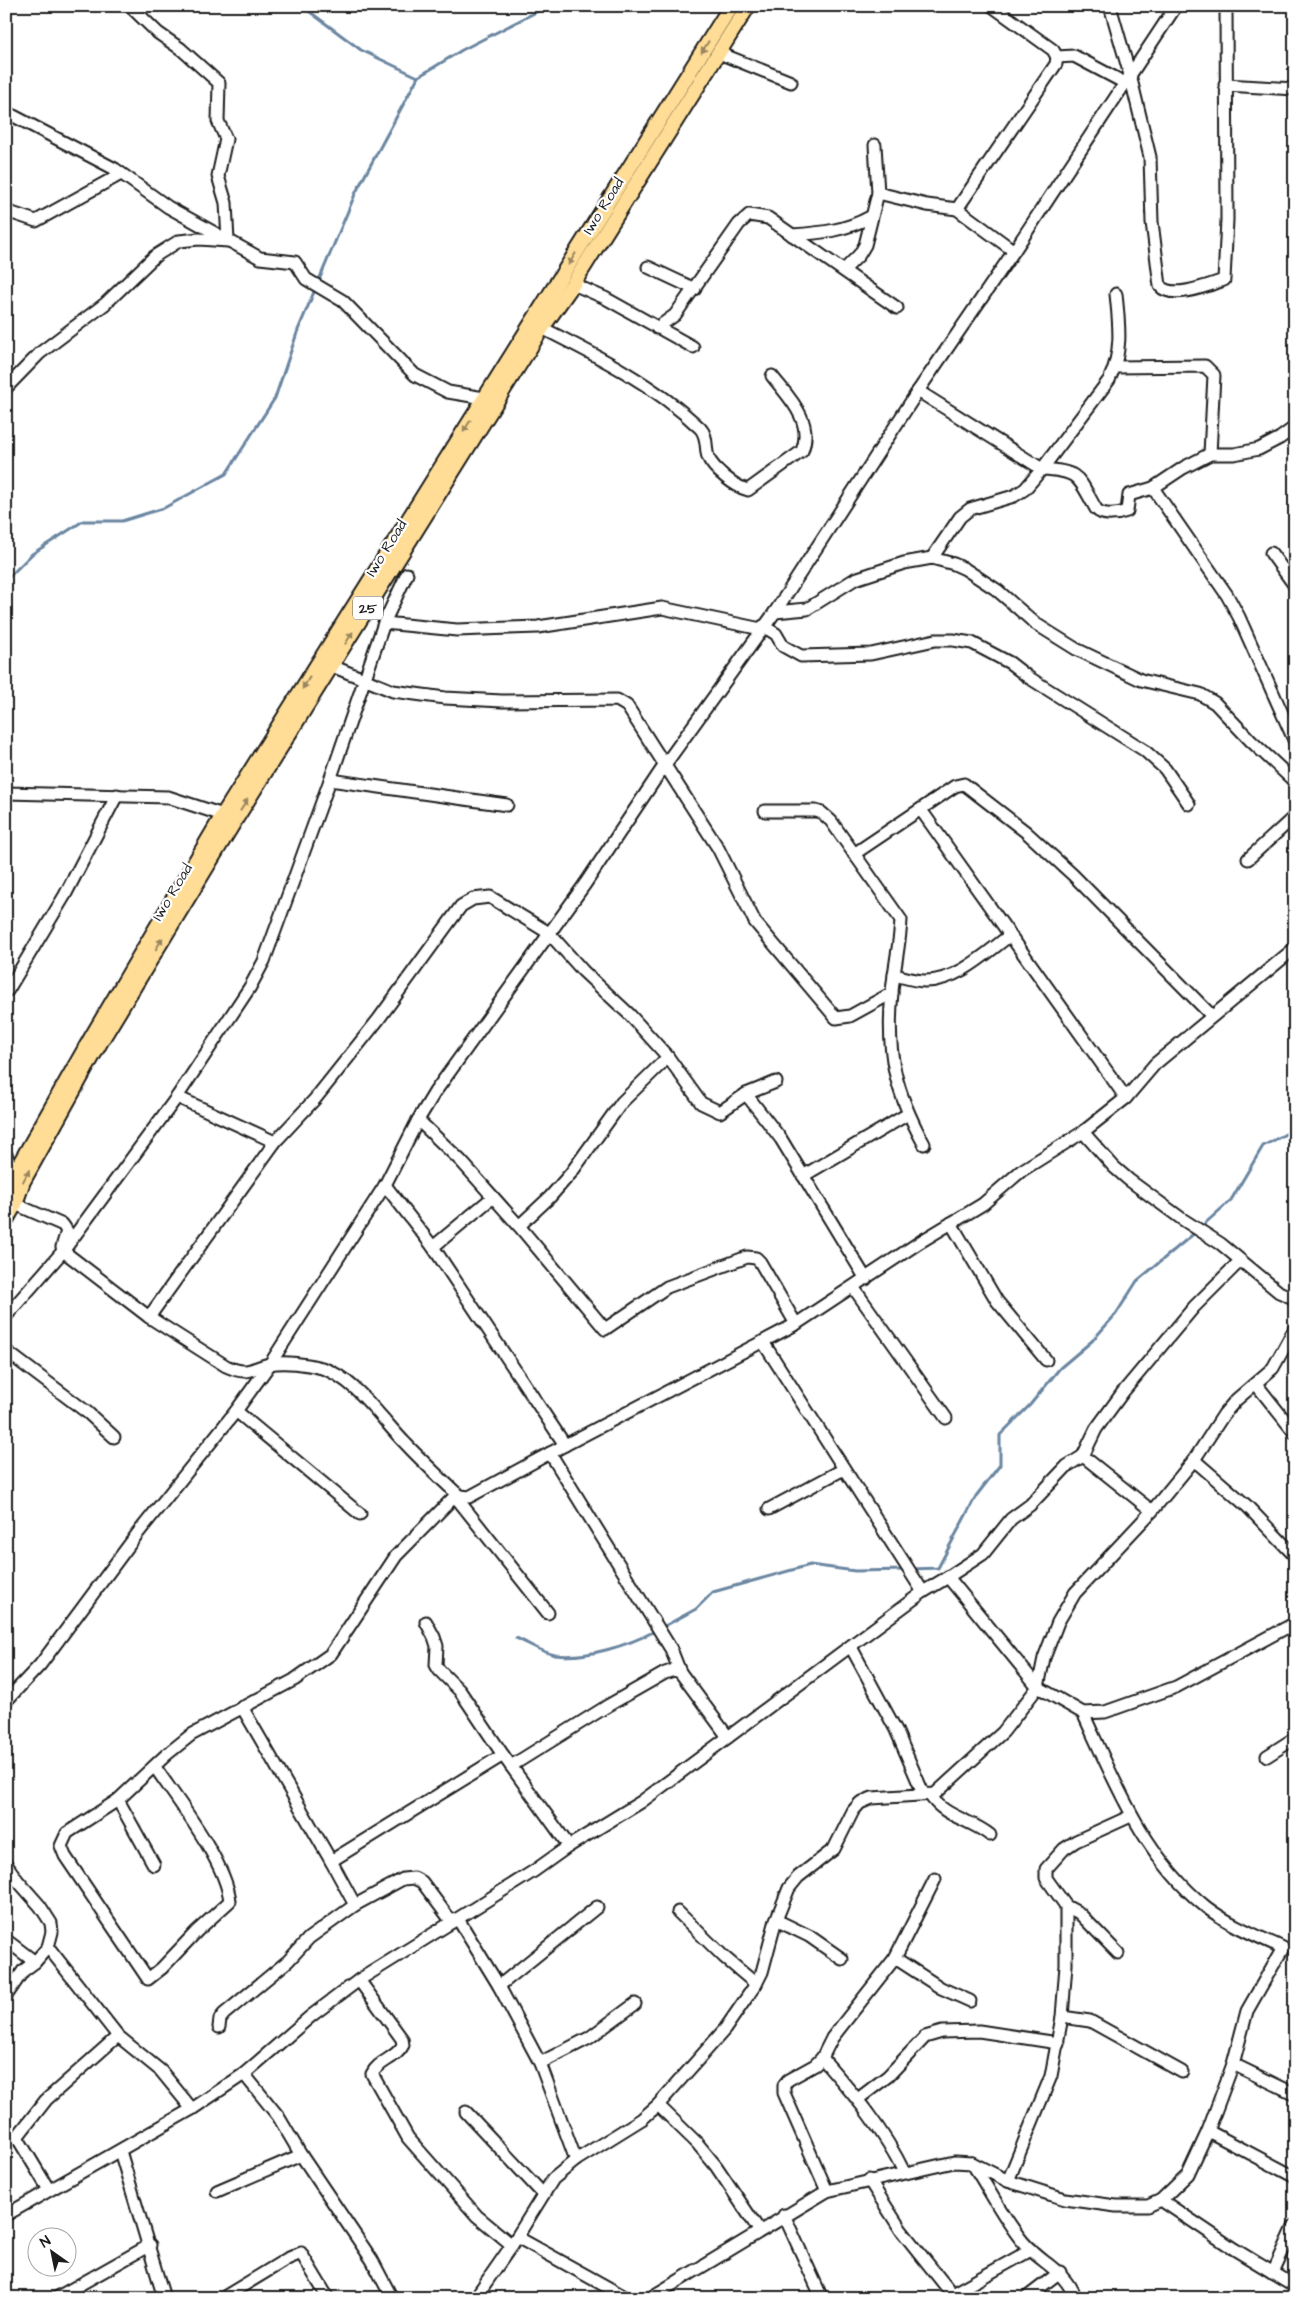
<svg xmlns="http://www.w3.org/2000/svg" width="1301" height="2304" viewBox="0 0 1301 2304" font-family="'Architects Daughter',sans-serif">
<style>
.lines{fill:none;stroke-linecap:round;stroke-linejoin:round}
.stream{stroke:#6b86a1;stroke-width:3}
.minor-casing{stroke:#1c1c1c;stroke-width:15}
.major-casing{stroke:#1c1c1c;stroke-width:18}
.minor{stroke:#fff;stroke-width:11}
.major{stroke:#ffdd96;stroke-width:14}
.oneway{fill:#99865f}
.labels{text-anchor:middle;stroke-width:4.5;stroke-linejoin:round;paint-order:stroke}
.shield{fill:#fff;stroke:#606060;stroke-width:1}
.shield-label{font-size:14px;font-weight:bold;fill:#1c1c1c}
.street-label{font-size:15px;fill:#1c1c1c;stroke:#fff}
</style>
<rect width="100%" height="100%" fill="#fff"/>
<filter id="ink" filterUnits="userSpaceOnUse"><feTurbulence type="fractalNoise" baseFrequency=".02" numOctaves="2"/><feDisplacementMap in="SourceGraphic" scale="10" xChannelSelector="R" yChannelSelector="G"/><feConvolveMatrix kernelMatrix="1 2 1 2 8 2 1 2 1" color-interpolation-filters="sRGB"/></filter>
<g filter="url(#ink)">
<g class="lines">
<!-- stream -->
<g class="stream">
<polyline points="302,6 361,50 418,77 462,50 548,6"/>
<polyline points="6,580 32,554 83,521 122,521 164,508 226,474 275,398 298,330 356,192 418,77"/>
<polyline points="1201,1227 1231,1200 1263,1146 1295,1129"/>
<polyline points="912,1569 938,1568 976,1496 1000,1465 1000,1435 1030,1405 1060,1368 1092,1341 1116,1314 1137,1281 1197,1231"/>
<polyline points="661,1628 696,1609 713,1592 810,1565 855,1571 906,1570"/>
<path d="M 516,1638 C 528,1643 543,1653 555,1655 C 586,1659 629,1645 655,1631"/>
</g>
<!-- minor casing -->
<g class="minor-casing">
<g id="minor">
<path d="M 1110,6 L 1130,75 L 1150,157 L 1152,222 L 1160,286 C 1172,300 1209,285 1224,280 L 1227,220 L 1226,6"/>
<polyline points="719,53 791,82"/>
<polyline points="1057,57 1074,56 1125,83"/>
<polyline points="1225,85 1295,89"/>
<polyline points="6,112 115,169 168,207 260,258 295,262 306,279 343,301 415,375 448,392 484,398"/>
<polyline points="878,193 927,205 957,209 1014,251"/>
<polyline points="957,209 1056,64 1057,57 1053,50 992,6"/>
<polyline points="6,211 36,221 121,174"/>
<path d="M 792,235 C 820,233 845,231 870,217"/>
<polyline points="648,267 695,289"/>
<polyline points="844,270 859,255 865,245 878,193 875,145"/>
<polyline points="573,284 605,298 693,347"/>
<path d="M 542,328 C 598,356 655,385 700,428 C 708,436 705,447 708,457 C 713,469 735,487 748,490 L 802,451 C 814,421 789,398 772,376"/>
<polyline points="657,328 675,315 739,224 749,215 768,218 897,308"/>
<polyline points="1115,367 1205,366 1214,375 1210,454"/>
<polyline points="6,388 40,353 105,304 155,256 179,241 199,239 228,241 226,203 218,176 226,139 218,121 219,83 181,49 158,33 130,6"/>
<path d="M 918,391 L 1042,469 C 1081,471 1078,478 1096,509 C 1103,517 1119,514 1127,511 L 1129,495 L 1153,488 L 1183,468 L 1210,454 L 1234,454 L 1259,449 L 1280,438 L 1295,427"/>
<polyline points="1153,488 1227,595 1239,617 1295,742"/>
<polyline points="1271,553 1295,586"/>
<path d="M 932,558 L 960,517 L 970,509 L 1014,496 L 1025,489 L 1042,469 L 1109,380 C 1123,352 1119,324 1116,294"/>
<polyline points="775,612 807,609 855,579 904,563 932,558 954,564 965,569 997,590 1036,624 1076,649 1141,680 1200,694 1215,703 1251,741 1295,782"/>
<polyline points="384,623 457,630 538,627 662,608 761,629"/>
<polyline points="763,626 776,634 783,646 801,656 871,654 935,640 953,640 972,643 1010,663 1028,677 1144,750 1165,769 1189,804"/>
<polyline points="332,666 393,691 445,698 502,701 617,700 627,706 718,848 755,922 836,1018 850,1016 892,993"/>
<polyline points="330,780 507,805"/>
<polyline points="6,793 168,797 223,815"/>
<polyline points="921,810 1126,1098"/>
<path d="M 765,811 L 816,811 L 822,813 L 831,821 L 901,920 C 900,944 894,968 892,992 C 886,1054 895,1091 924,1144"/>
<polyline points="854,854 955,786 964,784 1026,832 1073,875 1212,1016"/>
<polyline points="1248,859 1295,816"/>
<path d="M 894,975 C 904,977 915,981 925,981 C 957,981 985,954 1009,936"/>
<polyline points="8,990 65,895 117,795"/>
<polyline points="746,1094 781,1139 866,1279"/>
<polyline points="177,1097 275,1142"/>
<polyline points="418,1120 461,1161 519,1226 605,1329 667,1287 747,1257 756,1258 760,1262 796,1324"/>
<polyline points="1083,1132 1114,1167 1129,1180 1182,1219 1221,1244 1279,1292 1295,1299"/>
<polyline points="6,1155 14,1174"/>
<polyline points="803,1176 908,1114"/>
<polyline points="385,1185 433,1247 565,1445"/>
<path d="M 15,1204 L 63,1225 L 67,1231 L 62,1247 L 67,1254 L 149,1317 L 226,1366 C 248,1376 249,1369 269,1364 C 285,1361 307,1364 322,1368 C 355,1378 382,1420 406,1444 C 421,1460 438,1476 455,1492 L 461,1496 L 469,1497 L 565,1445 L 796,1324 L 920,1242 L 983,1204 L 1021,1171 L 1083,1132 L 1126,1098 L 1155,1064 L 1295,948"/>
<polyline points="951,1223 997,1301 1046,1360"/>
<polyline points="519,1226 550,1197 571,1173 622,1102 668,1057"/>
<polyline points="433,1247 493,1197"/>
<polyline points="853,1287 946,1418"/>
<polyline points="6,1316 64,1250 177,1097 250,987 264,961 330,780 384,623 407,574"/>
<polyline points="149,1317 275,1142 315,1099 378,1020 461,906 473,899 490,897 549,933 583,971 629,1014 668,1057 701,1103 720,1112 746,1094 776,1082"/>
<polyline points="763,1342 923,1592 948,1577 1038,1687 1083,1713 1105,1712 1176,1687 1295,1623"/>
<polyline points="6,1351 88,1413 114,1437"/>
<polyline points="1256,1384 1295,1433"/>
<polyline points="236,1411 360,1514"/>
<polyline points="550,1453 671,1649 680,1672 728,1737"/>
<polyline points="1083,1456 1152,1511"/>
<polyline points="1194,1460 1247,1506 1295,1556"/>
<polyline points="455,1496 548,1613"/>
<polyline points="769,1509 844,1469"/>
<polyline points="948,1577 983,1554 1011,1519 1030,1505 1067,1466 1083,1456 1096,1429 1123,1392 1194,1307 1240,1261"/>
<polyline points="426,1622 434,1637 437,1646 436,1665 439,1670 460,1691 503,1755 569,1846"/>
<polyline points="851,1647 896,1730 923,1793"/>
<polyline points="6,1701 40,1665 138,1533 236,1411 270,1364 385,1185 418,1120 435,1092 585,884 664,766 775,612 918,391 1014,251 1176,6"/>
<polyline points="242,1707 331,1861 355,1905"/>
<polyline points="1267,1756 1295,1738"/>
<polyline points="511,1766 609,1705 665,1673 674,1670 680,1672"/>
<path d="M 155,1767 C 178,1801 226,1862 230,1901 L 197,1931 L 162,1968 L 148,1979 L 65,1856 L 61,1846 L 67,1833 L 118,1800 L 166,1755 L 191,1735 L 294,1680 L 331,1654 L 396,1556 L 455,1496 L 461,1496"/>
<path d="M 930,1795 C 944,1817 970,1819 990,1835"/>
<polyline points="118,1800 154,1865"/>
<polyline points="331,1861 503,1755"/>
<polyline points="6,1864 18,1881 40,1906 51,1923 52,1932 48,1947 35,1962 23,1971 6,1996"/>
<polyline points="1066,1906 1079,1913 1118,1953"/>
<polyline points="678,1912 724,1957 756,1984"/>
<polyline points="458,1919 499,1986 540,2063 576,2160"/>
<polyline points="776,1920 809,1936 842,1959"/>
<polyline points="6,1940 35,1962"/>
<polyline points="48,1947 118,2036 161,2071 192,2109"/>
<polyline points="895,1958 941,1988 970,2001"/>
<path d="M 359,1980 L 402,2039 L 403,2045 C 397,2058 378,2061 372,2074 L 408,2138 L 477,2216 L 512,2245"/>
<polyline points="499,1986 597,1907"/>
<polyline points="1062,2017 1090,2021 1182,2072"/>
<polyline points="219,2027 220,2019 224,2014 288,1961 309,1938 355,1905 403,1879 414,1878 422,1882 452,1922"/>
<path d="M 822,2058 C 853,2093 884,2130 904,2172"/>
<polyline points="540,2063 589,2038 635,2004"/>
<polyline points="1233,2064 1295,2094"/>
<polyline points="244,2074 278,2116 301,2155 372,2260 392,2298"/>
<polyline points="858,2099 888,2076 925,2037 942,2032 979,2031 1058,2043"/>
<polyline points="658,2105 697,2143 716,2166 759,2230"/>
<polyline points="466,2112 543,2194"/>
<polyline points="1208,2131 1295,2177"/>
<polyline points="17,2137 49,2190"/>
<polyline points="6,2141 17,2137 46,2100 118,2036"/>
<polyline points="120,2151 164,2298"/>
<path d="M 972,2163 C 988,2187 1005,2221 1023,2242 C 1042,2264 1064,2269 1075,2298"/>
<polyline points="869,2180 901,2230 952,2294 1031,2250"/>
<polyline points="1008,2181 1051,2076 1062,2017 1066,1965 1066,1906 1046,1878 1046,1869 1064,1849 1076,1841 1131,1816"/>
<polyline points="217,2191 301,2155"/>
<polyline points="827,2191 784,2093 784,2085 788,2080 815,2065 822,2058 832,2038 895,1958 935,1879"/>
<polyline points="1161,2200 1234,2249 1295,2286"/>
<polyline points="6,2215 192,2109 244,2074 311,2016 359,1980 534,1871 569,1846 641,1802 923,1592"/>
<polyline points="784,2215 822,2298"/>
<polyline points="517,2237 627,2298"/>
<polyline points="1273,2273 1295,2225"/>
<polyline points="226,2296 287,2259 301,2253 328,2298"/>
<polyline points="56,2298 150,2245"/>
<polyline points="475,2298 512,2245 553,2179 576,2160 642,2119 658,2105 725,2029 756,1984 762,1972 776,1920 789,1888 798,1877 834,1849 853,1811 860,1803 872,1798 935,1794 1003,1732 1038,1687 1044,1658 1058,1622 1075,1593 1152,1511 1194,1460 1224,1414 1236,1400 1273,1368 1295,1328"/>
<path d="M 650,2298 L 827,2191 L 954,2162 L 972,2163 L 1008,2181 L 1065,2199 L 1116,2206 L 1148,2206 L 1161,2200 L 1188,2174 L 1208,2131 L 1233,2064 L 1247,2011 L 1283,1948 C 1257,1936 1228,1924 1206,1907 C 1144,1857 1115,1782 1083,1713"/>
<polyline points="945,2298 952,2294 972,2298"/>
<polyline points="1026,2298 1060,2272"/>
</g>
</g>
<!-- major casing -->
<g class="major-casing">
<g id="major">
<polyline points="6,1188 93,1035 223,815 731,6"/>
<polyline points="6,1220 15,1204 23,1181 102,1039 235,820 542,328 573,284 748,6"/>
</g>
</g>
<!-- minor -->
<use href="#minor" class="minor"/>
<!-- major -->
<use href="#major" class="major"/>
</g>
<!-- one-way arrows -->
<defs><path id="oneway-solid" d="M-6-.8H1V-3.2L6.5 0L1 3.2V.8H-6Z" transform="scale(1.25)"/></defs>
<g class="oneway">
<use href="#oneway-solid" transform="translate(705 47) rotate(122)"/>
<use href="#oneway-solid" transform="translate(572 259) rotate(122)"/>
<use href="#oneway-solid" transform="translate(467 426) rotate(122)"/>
<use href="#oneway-solid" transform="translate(349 638) rotate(-58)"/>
<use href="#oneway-solid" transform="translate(306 683) rotate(122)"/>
<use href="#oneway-solid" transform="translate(244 805) rotate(-58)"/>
<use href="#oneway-solid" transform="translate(159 944) rotate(-59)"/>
<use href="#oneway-solid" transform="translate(26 1176) rotate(-62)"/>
</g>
</g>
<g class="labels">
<!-- shield labels -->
<rect class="shield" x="353" y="596.5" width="30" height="23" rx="4"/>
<g class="shield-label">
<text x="368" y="613">25</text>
</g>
<!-- street labels -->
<g class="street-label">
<text transform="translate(603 206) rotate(-58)" y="5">Iwo Road</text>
<text transform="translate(386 548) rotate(-58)" y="5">Iwo Road</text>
<text transform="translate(172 892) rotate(-59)" y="5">Iwo Road</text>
</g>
</g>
<!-- margin -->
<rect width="1301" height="2304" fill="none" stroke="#fff" stroke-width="25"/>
<rect x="12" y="12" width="1276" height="2279" fill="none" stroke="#1c1c1c" stroke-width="2" filter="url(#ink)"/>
<!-- north arrow -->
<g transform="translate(52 2252) rotate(327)"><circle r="24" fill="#ffffff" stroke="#a4a4a4"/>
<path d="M0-4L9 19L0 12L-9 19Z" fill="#1c1c1c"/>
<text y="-8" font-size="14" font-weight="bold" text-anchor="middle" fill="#1c1c1c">N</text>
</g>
</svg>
